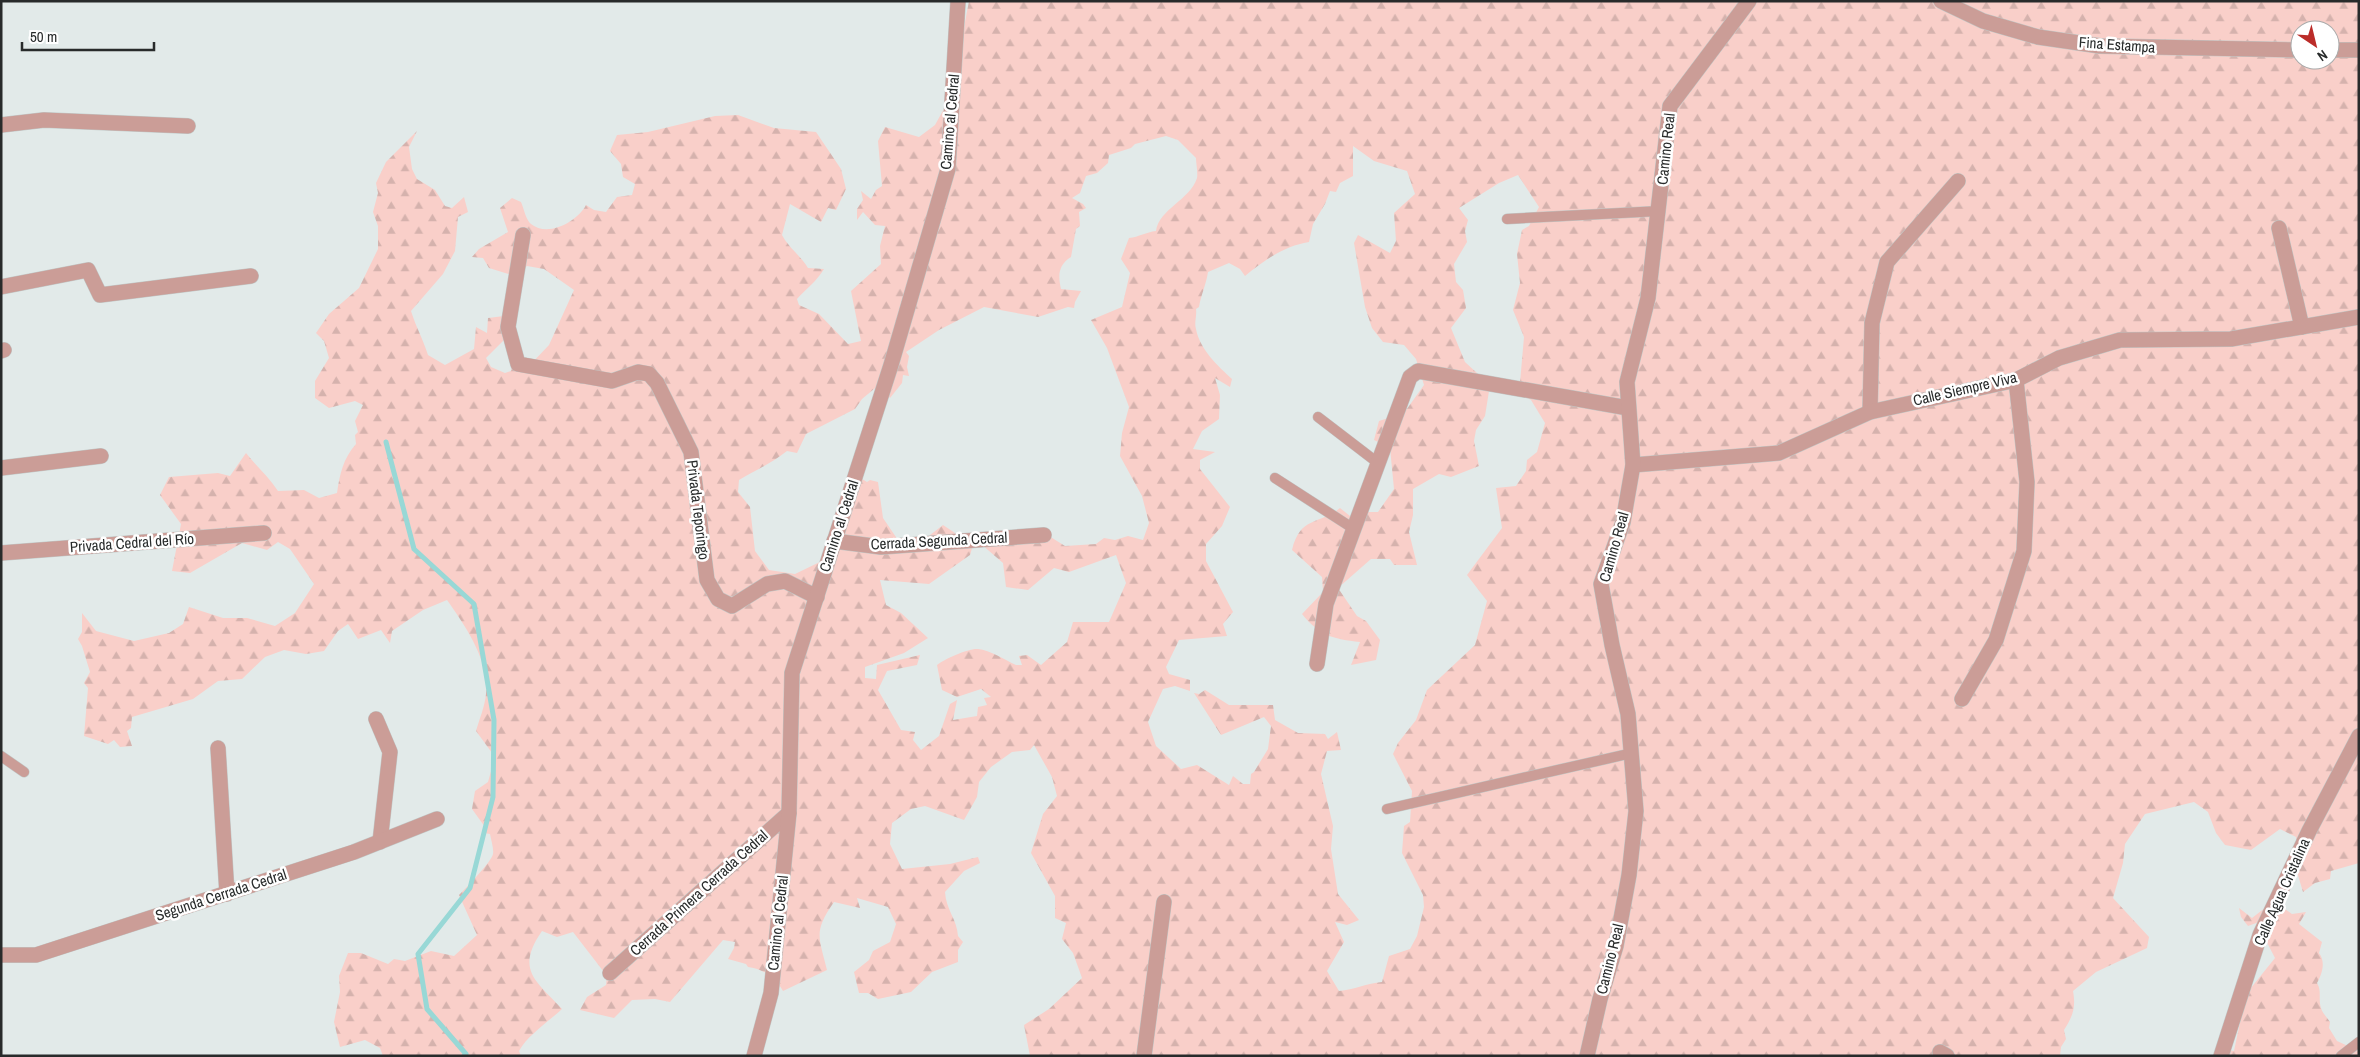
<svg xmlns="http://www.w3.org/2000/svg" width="2360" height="1057" viewBox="0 0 2360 1057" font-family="'Archivo Narrow',sans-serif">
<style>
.forest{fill:url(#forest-firs);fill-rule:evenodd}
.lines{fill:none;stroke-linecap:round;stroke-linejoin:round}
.stream{stroke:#98d8d6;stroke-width:5}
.lane-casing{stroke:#c1c8c7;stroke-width:11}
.street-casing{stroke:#c1c8c7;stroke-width:16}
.lane{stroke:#cb9d97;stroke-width:10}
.street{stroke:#cb9d97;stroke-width:15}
.labels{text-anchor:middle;stroke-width:5;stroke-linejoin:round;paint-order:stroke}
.street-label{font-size:15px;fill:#282b2b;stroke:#fff}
</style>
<defs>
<pattern id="forest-firs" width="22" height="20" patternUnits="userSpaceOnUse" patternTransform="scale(1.25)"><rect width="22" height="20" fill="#f9cfc9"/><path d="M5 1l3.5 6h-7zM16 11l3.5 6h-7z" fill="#d5b2ad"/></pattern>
</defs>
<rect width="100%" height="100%" fill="#e2eae9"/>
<!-- forest -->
<g class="forest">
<path d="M 969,1 L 2359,1 L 2359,863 L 2331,871 L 2330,879 L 2315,883 L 2303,892 L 2297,872 L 2296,837 L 2280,829 L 2251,850 L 2225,845 L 2216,833 L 2208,812 L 2194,802 L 2145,814 L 2125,844 L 2123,863 L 2113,898 L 2149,937 L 2147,948 L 2096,972 L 2073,991 C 2076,1007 2073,1016 2064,1030 L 2066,1039 L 2061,1047 L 2060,1056 L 1030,1056 L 1024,1025 L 1049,1009 L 1082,978 L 1073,953 L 1062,939 L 1066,923 L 1055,918 L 1055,896 L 1031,853 L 1043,814 L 1057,796 L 1052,777 L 1034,745 L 1030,750 L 1012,752 L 991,767 L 979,782 L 977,797 L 964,820 L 925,806 L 911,809 L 892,823 L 890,844 L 902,869 L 950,864 L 978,857 L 980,863 L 964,871 L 945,892 C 946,910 957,919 958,936 L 963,942 L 958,950 L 958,962 L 932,972 L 911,992 L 878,999 L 868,993 L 859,993 L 854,972 L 869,960 L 873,951 L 890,942 L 896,924 L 888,907 L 857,898 L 860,908 L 834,902 C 813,932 819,937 827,970 L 783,991 C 775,977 763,969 748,967 L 746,964 L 728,959 L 734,948 L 735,942 L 723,940 L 670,1002 L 655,999 L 632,1000 L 614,1018 L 580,1010 L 587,997 L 606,985 L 607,976 L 573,932 L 557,937 L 542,931 C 515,970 536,981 562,1009 C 549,1021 527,1036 519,1051 L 521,1056 L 383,1056 L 380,1048 L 365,1040 L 340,1047 L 334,1022 L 340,992 L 339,976 L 348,953 L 361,953 L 388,964 L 394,959 L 405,961 L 431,951 L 454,956 L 477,935 L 459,895 C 466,888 492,861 493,854 C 494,849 491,840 490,834 L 484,833 L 485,827 L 472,809 L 475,791 L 488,782 L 495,757 L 476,731 C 479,720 485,706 486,694 C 489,660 466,627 447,600 L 423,610 L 392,631 L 390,643 L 381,630 L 358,639 L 348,624 L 338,631 L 324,651 L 306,654 L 284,650 L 265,657 L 242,679 L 218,681 L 193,699 L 132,717 L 131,728 L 127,731 L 132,746 L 120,747 L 114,740 L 108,744 L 84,736 L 88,688 L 84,683 L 90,672 L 82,646 L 78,639 L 82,632 L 82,613 L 96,631 L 134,641 L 169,633 L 183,624 L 189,607 L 223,618 L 247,618 L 275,626 L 295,613 L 314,584 L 290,549 L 278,542 L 267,550 L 242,543 L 190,573 L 172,571 L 181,524 L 160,495 L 169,477 L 218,473 L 230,476 L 246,453 C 257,467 269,477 278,491 L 304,490 L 319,498 L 337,493 C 340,473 343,459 356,444 L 355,435 L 358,432 L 355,421 L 363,405 L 355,401 L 329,408 L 315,398 L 315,381 L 329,358 L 324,341 L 316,333 L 329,314 L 359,288 L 378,249 L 378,226 L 373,212 L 378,193 L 376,183 L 386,162 L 417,131 L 409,147 L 412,169 L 417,179 L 435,190 L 445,206 L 452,208 L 464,197 L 468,212 L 458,217 L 455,251 L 443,274 L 411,311 C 416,327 423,339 428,355 L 445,365 L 474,349 L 476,327 L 487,333 L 488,318 L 504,316 L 505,339 L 486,358 L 491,367 L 505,373 L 511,371 L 512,364 L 529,366 L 549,345 L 574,290 L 544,269 L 527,266 L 515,276 L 489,268 L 483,258 L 472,257 L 479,249 L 508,232 L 500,208 L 512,198 L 521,202 C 524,209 526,220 531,224 C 548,238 578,221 586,205 L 594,210 L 606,212 L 617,197 L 632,195 L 635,184 L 623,177 L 621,164 L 610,151 L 617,135 L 648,132 L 715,116 L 738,115 L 774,128 L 816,132 L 841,169 L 846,189 L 836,210 L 828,208 L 821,222 L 790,204 L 782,235 C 789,248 800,255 808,268 L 824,269 C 817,281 806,289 797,299 L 799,305 L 819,314 L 848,344 L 861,341 L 851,291 L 881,264 L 880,246 L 885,226 L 875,225 L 863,212 L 857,220 L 857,209 L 863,200 L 861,191 L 871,199 L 876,190 L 882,186 L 878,141 L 885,127 L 919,137 L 935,125 L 951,96 ZM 2300,30 L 2330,30 L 2330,60 L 2300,60 ZM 1166,136 L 1178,140 L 1196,158 C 1196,163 1198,173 1197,178 C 1190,200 1159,209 1156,231 C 1146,232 1139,237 1129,238 L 1121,259 L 1130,273 L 1122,307 L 1091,320 L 1107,348 L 1129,407 L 1122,433 L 1120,456 L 1142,496 L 1149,523 L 1143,540 L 1128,536 L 1115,540 L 1104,538 L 1096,544 L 1065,546 L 1041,531 L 981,544 L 1003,563 L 1006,587 L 1028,590 L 1054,568 L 1069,572 L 1116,555 L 1126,583 L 1109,622 L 1073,622 L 1067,642 L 1041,665 L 1027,655 L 1019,656 L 1022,665 L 1016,665 C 1005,660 990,650 978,649 C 969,648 944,659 937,665 L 942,690 L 957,697 L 981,689 L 991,697 L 984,698 L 987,705 L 978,707 L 977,716 L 953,720 L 957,700 L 950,704 L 939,736 L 921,750 L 913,740 L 915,732 L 901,730 L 878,690 L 887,671 L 917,665 L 920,655 L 877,665 L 876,679 L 865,678 L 865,667 L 904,653 L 928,638 L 901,613 L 886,605 L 880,580 L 929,584 L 970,555 L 973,545 L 943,525 L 921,542 L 898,540 L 883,518 L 878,482 L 870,480 L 867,482 L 859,477 L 826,559 L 795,574 L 769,570 L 755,551 L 750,507 L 738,492 L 739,480 C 756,470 772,463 787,451 L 797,453 L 806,434 L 855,409 L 862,399 L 880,384 L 890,398 L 902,383 L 903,375 L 909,376 L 907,367 L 909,356 L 906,352 L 939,330 L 984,307 L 1038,317 L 1068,307 L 1074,308 L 1075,302 L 1081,291 L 1061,289 C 1058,276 1058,265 1071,257 L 1076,229 L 1080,226 L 1079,212 L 1086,208 L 1083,204 L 1072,198 L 1080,193 L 1086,176 L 1097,173 L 1108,163 L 1109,155 L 1131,148 L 1135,144 ZM 1353,146 L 1374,161 L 1407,171 L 1415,194 L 1394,213 L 1396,241 L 1390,253 L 1358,235 L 1354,243 L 1365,307 L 1372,328 L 1383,342 L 1404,345 L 1416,359 L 1424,385 L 1404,413 L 1379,421 L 1374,440 L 1390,448 L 1394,489 L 1378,512 L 1362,512 L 1350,516 L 1340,508 C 1319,525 1300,516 1292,550 L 1322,577 L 1323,592 L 1302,614 C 1320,636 1333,639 1360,642 L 1351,665 L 1376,660 L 1380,640 L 1366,621 L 1357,616 L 1338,588 L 1371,559 L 1390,559 L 1394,565 L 1417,565 L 1409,532 L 1413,515 L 1413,489 L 1439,474 L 1451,477 L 1479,466 L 1474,441 L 1476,430 L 1485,416 L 1490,385 L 1465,362 L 1451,328 L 1466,308 L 1463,290 L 1456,282 L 1454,264 L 1467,242 L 1465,231 L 1468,220 L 1459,208 L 1499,183 L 1518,175 L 1539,207 L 1529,226 L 1522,230 L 1517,254 L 1520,283 L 1513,310 L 1524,337 L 1519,394 L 1531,400 L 1545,423 L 1537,452 L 1527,460 L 1526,471 L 1516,486 L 1496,488 L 1502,528 L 1467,575 L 1487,601 L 1475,645 L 1427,690 L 1416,720 L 1398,743 L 1393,754 L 1412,791 L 1410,822 L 1404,826 L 1402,853 L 1423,895 L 1424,907 L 1417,936 L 1410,949 L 1389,956 L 1382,982 C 1367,983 1354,990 1339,991 L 1327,971 L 1344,942 L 1335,922 L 1347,925 L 1359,920 L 1338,894 L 1331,849 L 1333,826 L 1321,774 L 1327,751 L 1341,750 L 1337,732 L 1328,739 L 1325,734 L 1298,733 L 1275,720 L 1273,705 L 1229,705 L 1205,690 L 1199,694 L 1194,693 L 1221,735 L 1264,717 L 1271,726 L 1268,749 L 1254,772 L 1251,774 L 1250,784 L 1243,784 L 1233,776 L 1229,785 L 1197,765 L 1181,769 L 1156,746 L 1148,722 L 1163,689 L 1175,686 L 1190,691 L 1190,680 L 1169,674 L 1166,667 L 1179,640 L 1227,636 L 1223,624 L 1233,612 L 1206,561 L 1206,544 L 1222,526 L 1230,507 L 1200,469 L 1200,460 L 1215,452 L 1193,449 L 1202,431 L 1219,419 L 1220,395 L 1215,378 L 1230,387 L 1232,379 C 1218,366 1200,350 1196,329 C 1194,323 1197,316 1196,309 L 1199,307 C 1201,295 1206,285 1208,272 L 1229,263 L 1240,269 L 1245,276 C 1265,260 1284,246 1309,242 L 1313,224 L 1325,204 L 1330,191 L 1336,192 L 1340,183 L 1353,176 Z"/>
<path d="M 2270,904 L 2273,911 L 2285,909 L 2292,914 L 2306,912 L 2299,924 L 2322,942 L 2319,953 C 2326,962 2322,974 2317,983 C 2322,991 2318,999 2321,1008 C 2322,1013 2327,1017 2330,1022 L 2329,1028 L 2337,1041 L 2359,1051 L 2359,1056 L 2219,1056 L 2224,1049 L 2234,1051 L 2246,994 L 2275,958 L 2261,931 L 2259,922 L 2248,926 L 2241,917 L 2239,908 L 2252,918 Z"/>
</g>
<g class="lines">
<!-- stream -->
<polyline class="stream" points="386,442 414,549 474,604 494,720 493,797 470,888 418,954 427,1009 466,1054 464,1056"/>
<!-- lane casing -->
<g class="lane-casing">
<g id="lane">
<polyline points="1507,219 1660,211"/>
<polyline points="1318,417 1378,463"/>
<polyline points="1275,478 1354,529"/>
<polyline points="1,756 24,772"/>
<polyline points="1387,809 1632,753"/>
<polyline points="2341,1056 2359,1042"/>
</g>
</g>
<!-- street casing -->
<g class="street-casing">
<g id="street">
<polyline points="1941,1 1983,21 2038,37 2100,46 2300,50"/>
<polyline points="2330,50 2359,50"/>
<polyline points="1,125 44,120 188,126"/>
<polyline points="2279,228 2302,327"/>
<polyline points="523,235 508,327 518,364 612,381 638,372 649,374 657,383 691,452 707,580 718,599 732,606 767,584 785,581 817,597"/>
<polyline points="1,287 88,270 100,295 251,276"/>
<polyline points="1,351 4,350"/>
<polyline points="1870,412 1872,323 1887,262 1958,181"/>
<polyline points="1633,465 1779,453 1870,412 2016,380 2059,358 2120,340 2231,339 2359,317"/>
<polyline points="1,468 101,456"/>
<polyline points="834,541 881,547 1044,535"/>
<polyline points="1,553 264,533"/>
<polyline points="1317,664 1326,604 1410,377 1418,371 1628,408"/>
<polyline points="1962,699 1996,640 2024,551 2027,482 2016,380"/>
<polyline points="376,719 390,752 380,842"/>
<polyline points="218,748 227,894"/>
<polyline points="1,955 36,955 354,852 437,819"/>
<polyline points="610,973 789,813"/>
<polyline points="1940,1052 1947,1056"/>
<polyline points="754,1056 771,993 789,813 792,673 891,365 948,169 958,1"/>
<polyline points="1144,1056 1164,902"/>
<polyline points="1587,1056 1600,999 1616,946 1629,875 1636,811 1628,714 1612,645 1601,584 1623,522 1633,465 1627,382 1648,298 1670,106 1749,1"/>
<polyline points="2221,1056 2260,935 2309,831 2359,736"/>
</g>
</g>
<!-- lane -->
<use href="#lane" class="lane"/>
<!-- street -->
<use href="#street" class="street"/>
</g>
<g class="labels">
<!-- street labels -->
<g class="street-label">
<text transform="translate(2117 45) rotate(4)" y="5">Fina Estampa</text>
<text transform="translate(950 122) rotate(-85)" y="5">Camino al Cedral</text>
<text transform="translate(1666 149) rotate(-84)" y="5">Camino Real</text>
<text transform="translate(1965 389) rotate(-13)" y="5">Calle Siempre Viva</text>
<text transform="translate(698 510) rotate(83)" y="5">Privada Teporingo</text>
<text transform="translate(839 526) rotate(-72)" y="5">Camino al Cedral</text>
<text transform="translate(939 541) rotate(-3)" y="5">Cerrada Segunda Cedral</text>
<text transform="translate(132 543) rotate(-4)" y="5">Privada Cedral del Río</text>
<text transform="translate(1614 547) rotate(-74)" y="5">Camino Real</text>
<text transform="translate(2282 892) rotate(-66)" y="5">Calle Agua Cristalina</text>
<text transform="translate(699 893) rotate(-42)" y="5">Cerrada Primera Cerrada Cedral</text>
<text transform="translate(221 895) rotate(-18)" y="5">Segunda Cerrada Cedral</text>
<text transform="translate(778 923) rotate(-84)" y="5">Camino al Cedral</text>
<text transform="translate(1610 959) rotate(-76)" y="5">Camino Real</text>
</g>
</g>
<!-- border -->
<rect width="2360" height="1057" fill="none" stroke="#282b2b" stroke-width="5"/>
<!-- north arrow -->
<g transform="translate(2315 45) rotate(145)"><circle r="24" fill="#ffffff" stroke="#a9aaaa"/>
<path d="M0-4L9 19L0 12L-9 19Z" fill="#bb2c29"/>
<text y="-8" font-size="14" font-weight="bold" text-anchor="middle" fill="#282b2b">N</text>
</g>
<!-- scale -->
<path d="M22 42v8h132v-8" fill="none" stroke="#282b2b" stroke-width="2.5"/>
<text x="30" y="42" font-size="15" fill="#282b2b" stroke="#ffffff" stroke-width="4" paint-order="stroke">50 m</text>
</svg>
